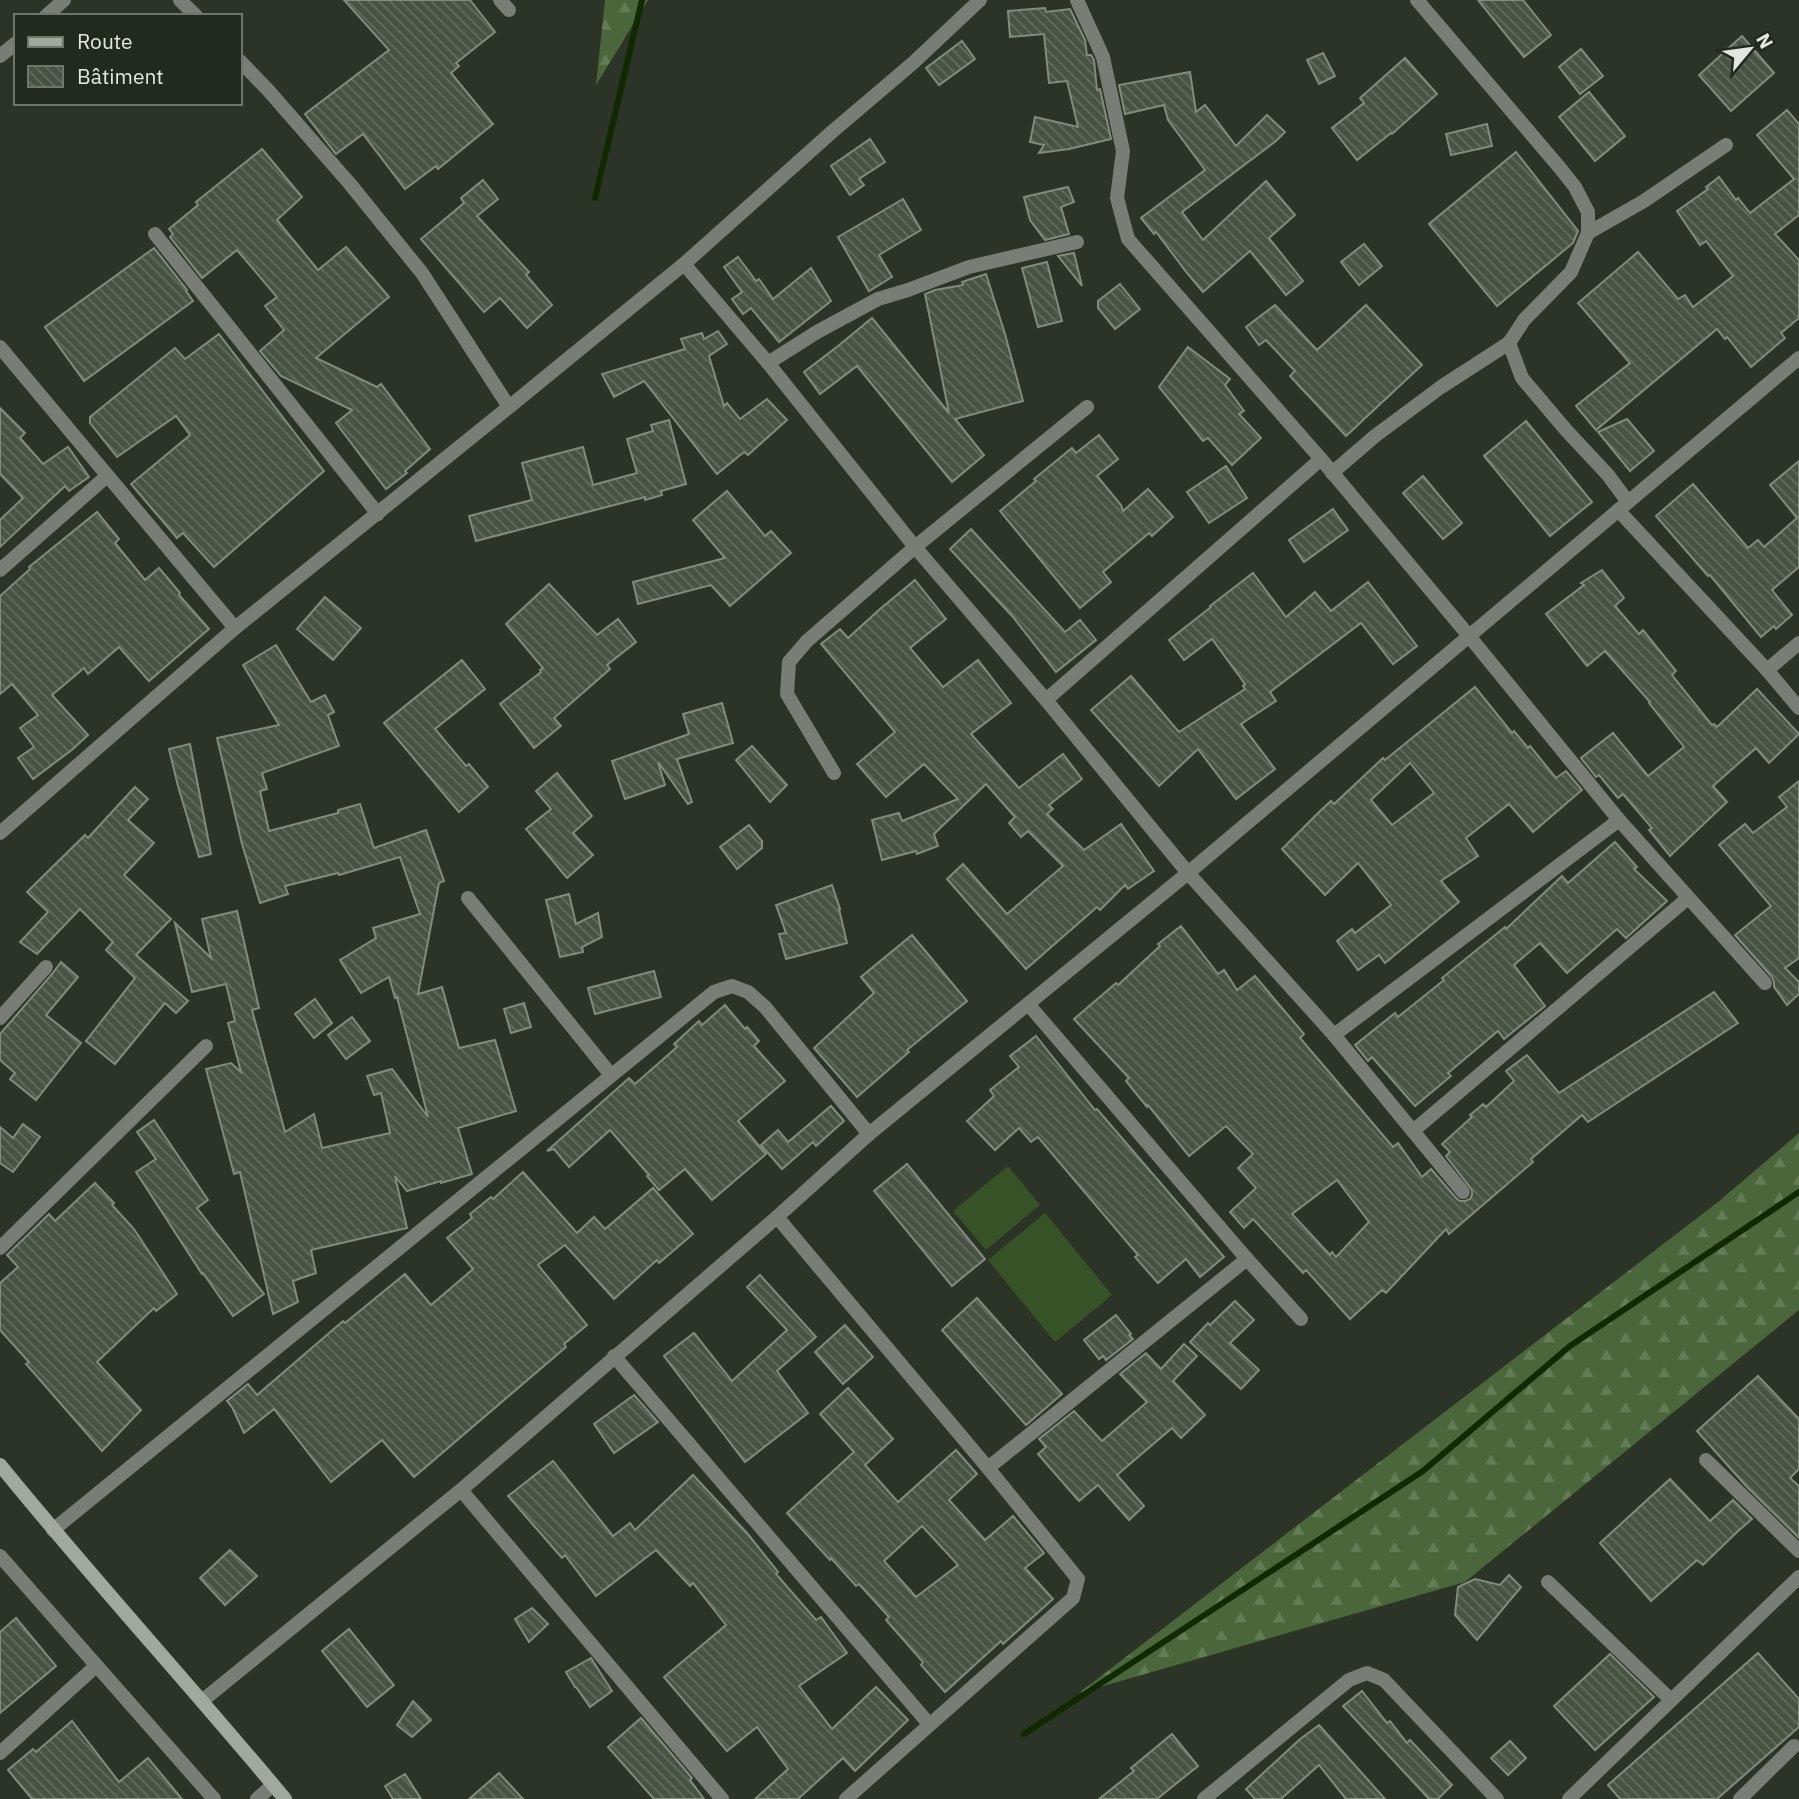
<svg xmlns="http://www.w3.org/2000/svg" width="1799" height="1799" viewBox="0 0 1799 1799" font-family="'IBM Plex Sans',sans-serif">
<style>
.forest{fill:url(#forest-firs)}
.pitch{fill:#385228}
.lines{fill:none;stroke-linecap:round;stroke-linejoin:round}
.stream{stroke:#112900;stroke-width:6}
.building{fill:url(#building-back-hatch);stroke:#818c7c;stroke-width:2;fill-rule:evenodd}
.street{stroke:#787d76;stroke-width:14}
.secondary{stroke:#a1a89d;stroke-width:14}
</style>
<defs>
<pattern id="forest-firs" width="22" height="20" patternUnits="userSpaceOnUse" patternTransform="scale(1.75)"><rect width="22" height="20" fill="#4a663a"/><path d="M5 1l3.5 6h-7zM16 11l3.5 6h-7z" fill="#647c56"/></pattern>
<pattern id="building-back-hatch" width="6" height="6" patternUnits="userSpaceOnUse" patternTransform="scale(1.75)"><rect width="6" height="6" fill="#495344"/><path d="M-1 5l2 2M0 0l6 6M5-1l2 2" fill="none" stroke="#636c5f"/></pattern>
</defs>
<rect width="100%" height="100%" fill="#2c3427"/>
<!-- forest -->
<g class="forest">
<polygon points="605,0 648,0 596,85"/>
<polygon points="1799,1133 1799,1310 1465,1582 1079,1693 1718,1202"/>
</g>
<!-- pitch -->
<g class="pitch">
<polygon points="1008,1166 1040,1205 986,1250 953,1211"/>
<polygon points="1045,1213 1112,1295 1055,1342 988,1260"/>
</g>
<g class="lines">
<!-- stream -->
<g class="stream">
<polyline points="595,198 642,0"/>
<polyline points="1024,1734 1423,1471 1570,1346 1799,1192"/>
</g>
</g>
<!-- building -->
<g class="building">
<polygon points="344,0 470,0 495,32 456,63 459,66 451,73 493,124 438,169 436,166 405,189 363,134 336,154 305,114 389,50"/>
<polygon points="1478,0 1523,0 1551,35 1524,57"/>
<polygon points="1045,8 1046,12 1070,9 1085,40 1087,55 1091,55 1094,60 1097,90 1100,89 1111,139 1069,149 1039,153 1044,145 1030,142 1035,117 1078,127 1067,81 1049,83 1044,34 1010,37 1008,11"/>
<polygon points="1742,36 1774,73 1731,111 1699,75"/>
<polygon points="962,41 975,59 939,85 926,68"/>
<polygon points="1581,49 1603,76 1580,94 1559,67"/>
<polygon points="1323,53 1335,76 1319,84 1307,60"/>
<polygon points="1405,58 1437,94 1392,134 1391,133 1357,160 1332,128 1364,103 1360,98"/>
<polygon points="1190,72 1196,112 1205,105 1236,146 1267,115 1285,132 1276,141 1182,212 1203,240 1266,181 1295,215 1269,238 1303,281 1286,295 1250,251 1203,292 1187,273 1156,232 1154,234 1141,218 1205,170 1168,120 1164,105 1125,114 1119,85"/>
<polygon points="1589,92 1625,136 1595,161 1559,117"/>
<polygon points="1787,110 1799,124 1799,215 1775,234 1799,260 1799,318 1781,333 1785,338 1751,367 1727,337 1725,339 1717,329 1596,430 1576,406 1630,363 1578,303 1638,252 1678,299 1685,295 1693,307 1733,276 1706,241 1700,245 1677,211 1708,189 1706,187 1719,177 1736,200 1738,198 1750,213 1794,179 1757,135"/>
<polygon points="1487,124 1492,146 1451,155 1446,134"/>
<polygon points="870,139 885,162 859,179 864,185 850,195 831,166"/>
<polygon points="262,149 302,197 277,220 318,270 346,247 389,297 316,358 377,387 381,384 430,449 405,471 407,473 386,489 336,423 352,410 281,376 260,351 284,330 265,306 277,297 237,250 202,278 170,237 173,234 169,229 198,205 196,202"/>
<polygon points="1516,152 1578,231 1573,243 1497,306 1429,224"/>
<polygon points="483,180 498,199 477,216 529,272 526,275 552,305 527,328 500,298 484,312 421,239 464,203 461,198"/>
<polygon points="1068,187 1074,202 1061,207 1069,234 1045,240 1030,220 1024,197"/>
<polygon points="903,199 921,230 879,255 892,277 869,291 838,237"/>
<polygon points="1364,244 1382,266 1359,285 1341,262"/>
<polygon points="154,248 187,290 186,291 193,301 84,381 45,327"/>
<polygon points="1074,253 1082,286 1058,256"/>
<polygon points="738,257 756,281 759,279 773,299 811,268 831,301 779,342 751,308 743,314 732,299 742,292 724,267"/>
<polygon points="1047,262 1062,321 1038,327 1022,268"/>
<polygon points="986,274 1005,334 1023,401 955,419 984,455 952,482 857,366 820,394 804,372 838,346 872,318 949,413 925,294 935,290 963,285 962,282"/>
<polygon points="1120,284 1140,309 1115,329 1098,308 1098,301"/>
<polygon points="1275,305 1317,350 1366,305 1422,365 1346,436 1290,376 1295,371 1266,340 1259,345 1246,327"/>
<polygon points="718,331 727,344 709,356 724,406 727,403 740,419 767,399 787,420 748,455 744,452 717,474 644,381 614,397 602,374 685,349 681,339 702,333 704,339"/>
<polygon points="219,334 324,471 214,567 183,533 177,538 131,484 190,435 176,416 117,457 90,423 90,417 175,348 185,359"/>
<polygon points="1188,347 1230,379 1225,385 1244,411 1239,414 1261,438 1232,465 1208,438 1203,441 1159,387"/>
<polygon points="0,408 25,433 20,438 43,464 68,447 89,477 69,491 65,486 0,547 0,520 23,498 0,474"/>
<polygon points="1627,419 1654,451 1630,471 1598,432"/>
<polygon points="669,420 686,484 661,491 662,495 645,500 645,497 476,541 469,516 532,500 522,463 583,447 593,485 637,473 627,439 653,431 651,425"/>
<polygon points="1526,421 1592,502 1550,536 1484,456"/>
<polygon points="1099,435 1118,459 1097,476 1121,505 1123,511 1148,489 1173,517 1152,536 1149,533 1103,572 1111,582 1080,608 1000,511 1036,481 1034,479 1072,448 1076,453"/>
<polygon points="1799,461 1799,567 1772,590 1792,615 1776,629 1774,626 1761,637 1710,575 1708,576 1656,516 1693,484 1748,548 1758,540 1764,547 1797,518 1770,485"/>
<polygon points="1226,466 1247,498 1209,523 1187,492"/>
<polygon points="1423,476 1462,523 1443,539 1403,493"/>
<polygon points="727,491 765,536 771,531 791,553 730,606 711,585 638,604 633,582 725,558 693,520"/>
<polygon points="1333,509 1348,530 1304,562 1289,540"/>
<polygon points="97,512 119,539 115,543 145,580 159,568 180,593 179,595 209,629 149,681 119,647 88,674 84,668 52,695 88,735 73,749 33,779 18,758 34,747 20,728 38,715 12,684 0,694 0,596 30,569 29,567"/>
<polygon points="971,529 1065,632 1080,620 1096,640 1056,672 1013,617 950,549"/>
<polygon points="1602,570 1624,598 1615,606 1639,634 1643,630 1676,671 1672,675 1712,725 1714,724 1717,727 1757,689 1799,734 1769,763 1756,748 1713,786 1727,802 1670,856 1649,830 1652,828 1623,794 1618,798 1599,775 1596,777 1581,758 1613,733 1648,776 1684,747 1649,703 1650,702 1605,651 1587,666 1546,614 1584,585 1581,583"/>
<polygon points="1253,573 1286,617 1315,592 1331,611 1368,582 1417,646 1393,664 1361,623 1270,692 1276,701 1241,724 1275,769 1236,799 1198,749 1159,786 1091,710 1131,676 1179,732 1245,689 1243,686 1245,684 1212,639 1184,660 1169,640 1211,607 1210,606"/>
<polygon points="915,580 946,619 910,648 943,687 978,660 1011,703 971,734 1019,788 1063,754 1082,779 1049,805 1053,809 1047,814 1084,850 1121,824 1154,871 1128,889 1125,885 1100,910 1097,907 1026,969 947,879 963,864 1007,914 1063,866 1028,831 1021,837 1009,823 1016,816 1015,817 986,784 934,834 938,846 917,854 916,851 882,860 872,820 899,813 902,821 958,799 924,764 886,797 857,764 895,732 821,644 840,629 848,638 880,609"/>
<polygon points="549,584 597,635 618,619 636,642 607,665 610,669 554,718 561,726 534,748 500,704 541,672 540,670 543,668 506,624"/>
<polygon points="325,597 361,628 333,660 297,629"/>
<polygon points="276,645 311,702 325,695 334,712 328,715 339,746 262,773 267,789 260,791 269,831 338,813 338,810 360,804 374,848 426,830 444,881 439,883 418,994 442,987 459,1048 495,1040 516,1111 458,1128 472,1174 441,1183 441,1181 407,1191 395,1176 407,1228 311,1250 316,1273 293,1281 298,1302 273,1314 240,1172 234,1174 206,1069 231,1063 241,1072 228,1023 235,1021 226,984 192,992 175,923 211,958 202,919 237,911 259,1008 252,1010 285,1132 314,1114 322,1148 390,1133 381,1093 374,1095 367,1076 392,1069 428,1117 397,997 395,998 389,977 361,993 340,960 376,938 373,928 420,914 400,857 339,875 338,873 285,886 288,894 260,903 242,844 217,738 279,725 243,665"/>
<polygon points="462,660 485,689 435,729 466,766 469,764 488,787 459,812 384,723"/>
<path d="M 1475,687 L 1512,733 L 1514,731 L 1528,748 L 1530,746 L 1556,778 L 1566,771 L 1582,790 L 1533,832 L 1509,804 L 1466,838 L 1478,856 L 1441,881 L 1459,902 L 1385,963 L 1379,955 L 1358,970 L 1337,941 L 1352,929 L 1355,933 L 1391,905 L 1358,863 L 1325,895 L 1282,849 L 1318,813 L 1331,801 L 1334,804 L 1383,758 L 1385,760 ZM 1410,763 L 1434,793 L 1392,825 L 1371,800 Z"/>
<polygon points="722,703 733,743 677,759 692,802 688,804 658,762 665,785 625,799 612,761 689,734 683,714"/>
<polygon points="190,744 211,854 199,857 178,786 169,749"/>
<polygon points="752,746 787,785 770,802 736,760"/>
<polygon points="557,773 592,816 573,833 593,855 567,878 526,829 551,809 536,791"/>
<polygon points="1799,781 1799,958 1785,968 1799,982 1799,994 1787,1005 1774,987 1774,982 1772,977 1735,935 1771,906 1719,845 1745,824 1753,833 1787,807 1779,797"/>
<polygon points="135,787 148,799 128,820 154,843 124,875 171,919 136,955 188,1001 176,1013 165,1003 115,1064 86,1041 135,978 106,950 113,942 80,909 37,954 20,942 48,912 27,892 85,835 88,838"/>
<polygon points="749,825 762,841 762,848 737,869 720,847"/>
<polygon points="1615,842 1637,867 1634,869 1667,901 1626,938 1617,929 1567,973 1540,943 1514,965 1545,1006 1504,1039 1498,1031 1448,1073 1451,1076 1415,1106 1372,1057 1368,1061 1355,1045 1395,1013 1398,1017 1444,980 1442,978 1505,927 1506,929 1562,876 1568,883"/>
<polygon points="832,885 840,909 839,909 847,943 786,959 779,934 786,933 776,905"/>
<polygon points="569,894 576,924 598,913 602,937 582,947 583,952 560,957 546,900"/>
<path d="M 1181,926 L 1218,974 L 1224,970 L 1237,990 L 1255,976 L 1304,1034 L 1300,1038 L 1393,1147 L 1398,1143 L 1422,1177 L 1431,1169 L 1456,1198 L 1460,1201 L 1465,1201 L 1470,1199 L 1472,1195 L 1472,1190 L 1446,1156 L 1450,1152 L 1442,1144 L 1472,1117 L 1470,1115 L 1483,1104 L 1486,1107 L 1514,1081 L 1506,1071 L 1527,1055 L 1559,1093 L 1714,992 L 1738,1023 L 1588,1122 L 1582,1115 L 1531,1159 L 1533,1162 L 1449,1234 L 1446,1229 L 1386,1293 L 1382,1290 L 1350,1319 L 1306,1270 L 1303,1273 L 1253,1219 L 1244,1228 L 1230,1212 L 1256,1188 L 1238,1168 L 1253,1154 L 1226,1126 L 1189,1156 L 1148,1105 L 1147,1107 L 1126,1081 L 1129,1078 L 1074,1019 L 1116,983 L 1118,985 L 1160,946 L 1158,944 ZM 1337,1180 L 1369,1222 L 1336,1257 L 1332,1252 L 1330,1255 L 1292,1214 Z"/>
<polygon points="912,935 967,1001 907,1050 909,1052 857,1097 814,1048 874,993 861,977"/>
<polygon points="61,962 78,977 46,1015 81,1043 36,1100 10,1079 15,1073 0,1060 0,1034 53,973"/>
<polygon points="654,971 661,997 595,1014 588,988"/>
<polygon points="315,999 332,1023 314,1038 295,1014"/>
<polygon points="524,1003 531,1027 511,1033 504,1009"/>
<polygon points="725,1005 745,1029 747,1027 759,1041 754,1046 785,1081 738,1121 766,1154 712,1200 685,1169 659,1190 647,1176 649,1175 610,1130 569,1167 554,1149 547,1151 629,1078 635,1084 677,1047 674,1044 699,1021 702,1025"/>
<polygon points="352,1017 370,1041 346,1059 328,1035"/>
<polygon points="1036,1036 1095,1110 1097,1109 1224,1257 1200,1277 1186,1259 1158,1283 1135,1257 1138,1255 1038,1137 1031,1142 1019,1128 995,1150 967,1121 994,1096 990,1090 1019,1067 1010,1056"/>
<polygon points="831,1106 844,1121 816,1146 813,1142 782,1169 761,1145 778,1130 788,1142"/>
<polygon points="154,1120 208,1200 197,1208 264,1294 233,1316 203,1273 202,1274 136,1172 156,1159 137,1132"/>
<polygon points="23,1124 40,1137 13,1172 0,1163 0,1127 13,1138"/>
<polygon points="907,1164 985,1259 952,1286 874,1191"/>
<polygon points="523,1172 577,1233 594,1217 605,1229 653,1188 693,1234 659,1263 657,1260 614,1299 565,1245 538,1265 587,1325 564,1344 566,1347 414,1477 382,1440 331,1482 274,1409 244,1433 232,1407 227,1401 248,1384 257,1395 343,1321 345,1323 405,1274 431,1305 473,1269 447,1238 472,1218 470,1214 491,1197 493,1199"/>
<polygon points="95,1183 114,1203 112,1205 134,1229 177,1294 156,1311 154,1308 97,1362 141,1410 102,1451 26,1364 29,1362 0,1330 0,1283 18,1267 7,1255 49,1214 55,1221"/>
<polygon points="760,1275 816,1337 777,1371 808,1413 745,1462 664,1356 694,1333 732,1381 787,1330 747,1287"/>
<polygon points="977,1298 1062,1394 1026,1425 942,1330"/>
<polygon points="1235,1301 1254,1320 1230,1343 1259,1370 1241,1389 1190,1342 1208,1323 1210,1325"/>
<polygon points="1116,1315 1131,1334 1129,1335 1133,1339 1106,1360 1103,1356 1099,1359 1084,1340"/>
<polygon points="845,1325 873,1357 843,1384 815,1352"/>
<polygon points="1184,1344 1197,1356 1173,1381 1205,1415 1181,1438 1172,1428 1117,1475 1144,1506 1129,1520 1098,1485 1079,1501 1038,1454 1046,1447 1039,1439 1074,1411 1102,1441 1147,1402 1120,1374 1146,1353 1161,1369"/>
<polygon points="1758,1376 1799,1419 1799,1469 1790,1478 1799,1486 1799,1538 1747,1487 1697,1431"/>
<path d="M 848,1388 L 893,1439 L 865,1465 L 898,1502 L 956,1450 L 977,1474 L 949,1500 L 985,1540 L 1013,1516 L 1044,1553 L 1025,1568 L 1053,1599 L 1003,1644 L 1001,1641 L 945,1692 L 921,1665 L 923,1662 L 886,1620 L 889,1617 L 859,1584 L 856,1586 L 831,1558 L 830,1560 L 787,1513 L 854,1452 L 820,1414 ZM 922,1526 L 958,1565 L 916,1597 L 884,1561 Z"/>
<polygon points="634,1395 658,1422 614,1453 594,1424"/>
<polygon points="553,1461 613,1536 630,1523 635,1530 693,1475 747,1533 778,1572 776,1574 816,1620 821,1617 847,1653 799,1686 832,1729 876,1687 908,1720 855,1771 843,1758 798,1799 755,1799 788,1769 757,1727 727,1751 664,1677 726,1625 693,1583 690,1586 656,1550 596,1596 565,1555 562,1558 508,1496"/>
<polygon points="1670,1479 1710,1521 1733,1500 1752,1519 1737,1532 1703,1565 1697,1560 1651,1601 1600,1543"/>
<polygon points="230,1550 257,1576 225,1605 200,1578"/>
<polygon points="1509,1575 1521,1587 1477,1640 1455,1615 1458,1587 1475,1579 1500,1585"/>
<polygon points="532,1608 548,1624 529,1642 515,1619"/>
<polygon points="16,1618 56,1666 0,1713 0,1632"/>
<polygon points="349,1629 394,1685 367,1707 322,1651"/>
<polygon points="1758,1653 1799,1699 1799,1727 1717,1799 1620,1799 1608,1785"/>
<polygon points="1610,1654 1654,1697 1595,1750 1554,1706"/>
<polygon points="591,1658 612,1691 590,1707 576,1687 575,1687 566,1672"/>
<polygon points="1362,1691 1387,1723 1390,1721 1407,1743 1410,1740 1452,1785 1438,1799 1429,1799 1343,1706"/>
<polygon points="413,1701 431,1720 412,1737 397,1725"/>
<polygon points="641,1718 692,1778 690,1780 704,1799 654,1799 608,1747"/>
<polygon points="72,1721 119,1782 148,1758 182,1799 32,1799 8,1770 33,1749 36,1752"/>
<polygon points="1319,1725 1385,1799 1346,1799 1319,1765 1281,1799 1255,1799 1246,1789 1299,1740"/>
<polygon points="1172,1734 1198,1766 1157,1799 1099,1799 1134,1771 1131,1768"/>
<polygon points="1510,1741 1526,1758 1508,1775 1491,1758"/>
<polygon points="499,1773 523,1799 469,1799"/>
<polygon points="405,1774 421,1799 393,1799 385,1786"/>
</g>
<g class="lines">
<!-- street -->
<g class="street">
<polyline points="180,0 196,16"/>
<polyline points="500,0 509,10"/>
<polyline points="1077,0 1103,57 1123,151 1117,198 1128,239 1321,459 1469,636 1619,820 1765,983"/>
<polyline points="1417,0 1560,168 1575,187 1588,212 1588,233 1571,272 1524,320 1509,343 1522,378 1566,430 1608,475 1628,502"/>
<polyline points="46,16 64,0"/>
<polyline points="0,56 16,43"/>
<polyline points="240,61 268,90 350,184 422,273 509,407"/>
<polyline points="1588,233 1644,201 1726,145"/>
<polyline points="155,234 378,514"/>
<polyline points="684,264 768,363 915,547 1046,700 1188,873 1334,1035 1463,1192"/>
<polyline points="0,347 235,628"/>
<polyline points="768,363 817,332 878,299 908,290 969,267 1077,242"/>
<polyline points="1332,473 1375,436 1441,387 1509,343"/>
<polyline points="1618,510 1767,670 1799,643"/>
<polyline points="0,570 107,476"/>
<polyline points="1767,670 1799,708"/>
<polyline points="1046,700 1321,459"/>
<polyline points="834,773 787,694 789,662 807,641 915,547 1087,407"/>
<polyline points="0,833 235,628 509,407 684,264 833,131 913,63 980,0"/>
<polyline points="468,898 611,1075"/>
<polyline points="1028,1004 1247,1259 1301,1319"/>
<polyline points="0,1018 46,967"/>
<polyline points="1334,1035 1619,820"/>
<polyline points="1413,1131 1688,898"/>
<polyline points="777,1217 988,1468 1078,1579 1073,1598 846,1799"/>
<polyline points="0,1248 206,1046"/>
<polyline points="614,1356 929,1724"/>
<polyline points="1706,1460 1799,1551"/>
<polyline points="988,1468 1247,1259"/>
<polyline points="461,1490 722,1799"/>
<polyline points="53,1530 714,992 732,986 748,992 765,1007 869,1134"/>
<polyline points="0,1556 214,1799"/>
<polyline points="1548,1582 1671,1700"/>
<polyline points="202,1701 461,1490 777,1217 869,1134 1188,873 1799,358"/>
<polyline points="0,1753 96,1666"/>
<polyline points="257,1799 273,1785"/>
<polyline points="1204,1799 1349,1680 1367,1673 1384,1680 1497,1799"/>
<polyline points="1569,1799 1799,1577"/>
<polyline points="1740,1799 1794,1746"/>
</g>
<!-- secondary -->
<path class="secondary" d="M 0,1465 C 92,1578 191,1686 285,1799"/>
</g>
<!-- legend -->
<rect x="14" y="14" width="228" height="91" fill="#222a1d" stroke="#6f766b" stroke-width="2"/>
<rect x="28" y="37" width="35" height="10" fill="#a1a89d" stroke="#6f766b" stroke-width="2"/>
<text x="77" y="49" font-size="21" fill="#e2e8df">Route</text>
<rect x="28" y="66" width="35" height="21" fill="url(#building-back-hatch)" stroke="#6f766b" stroke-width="2"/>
<text x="77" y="84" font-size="21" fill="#e2e8df">Bâtiment</text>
<!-- north arrow -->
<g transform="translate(1750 49) rotate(61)" stroke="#222a1d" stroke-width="5" paint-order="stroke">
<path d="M0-5L12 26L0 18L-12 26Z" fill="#e2e8df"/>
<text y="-10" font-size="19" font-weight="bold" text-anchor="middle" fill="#e2e8df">N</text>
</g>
</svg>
